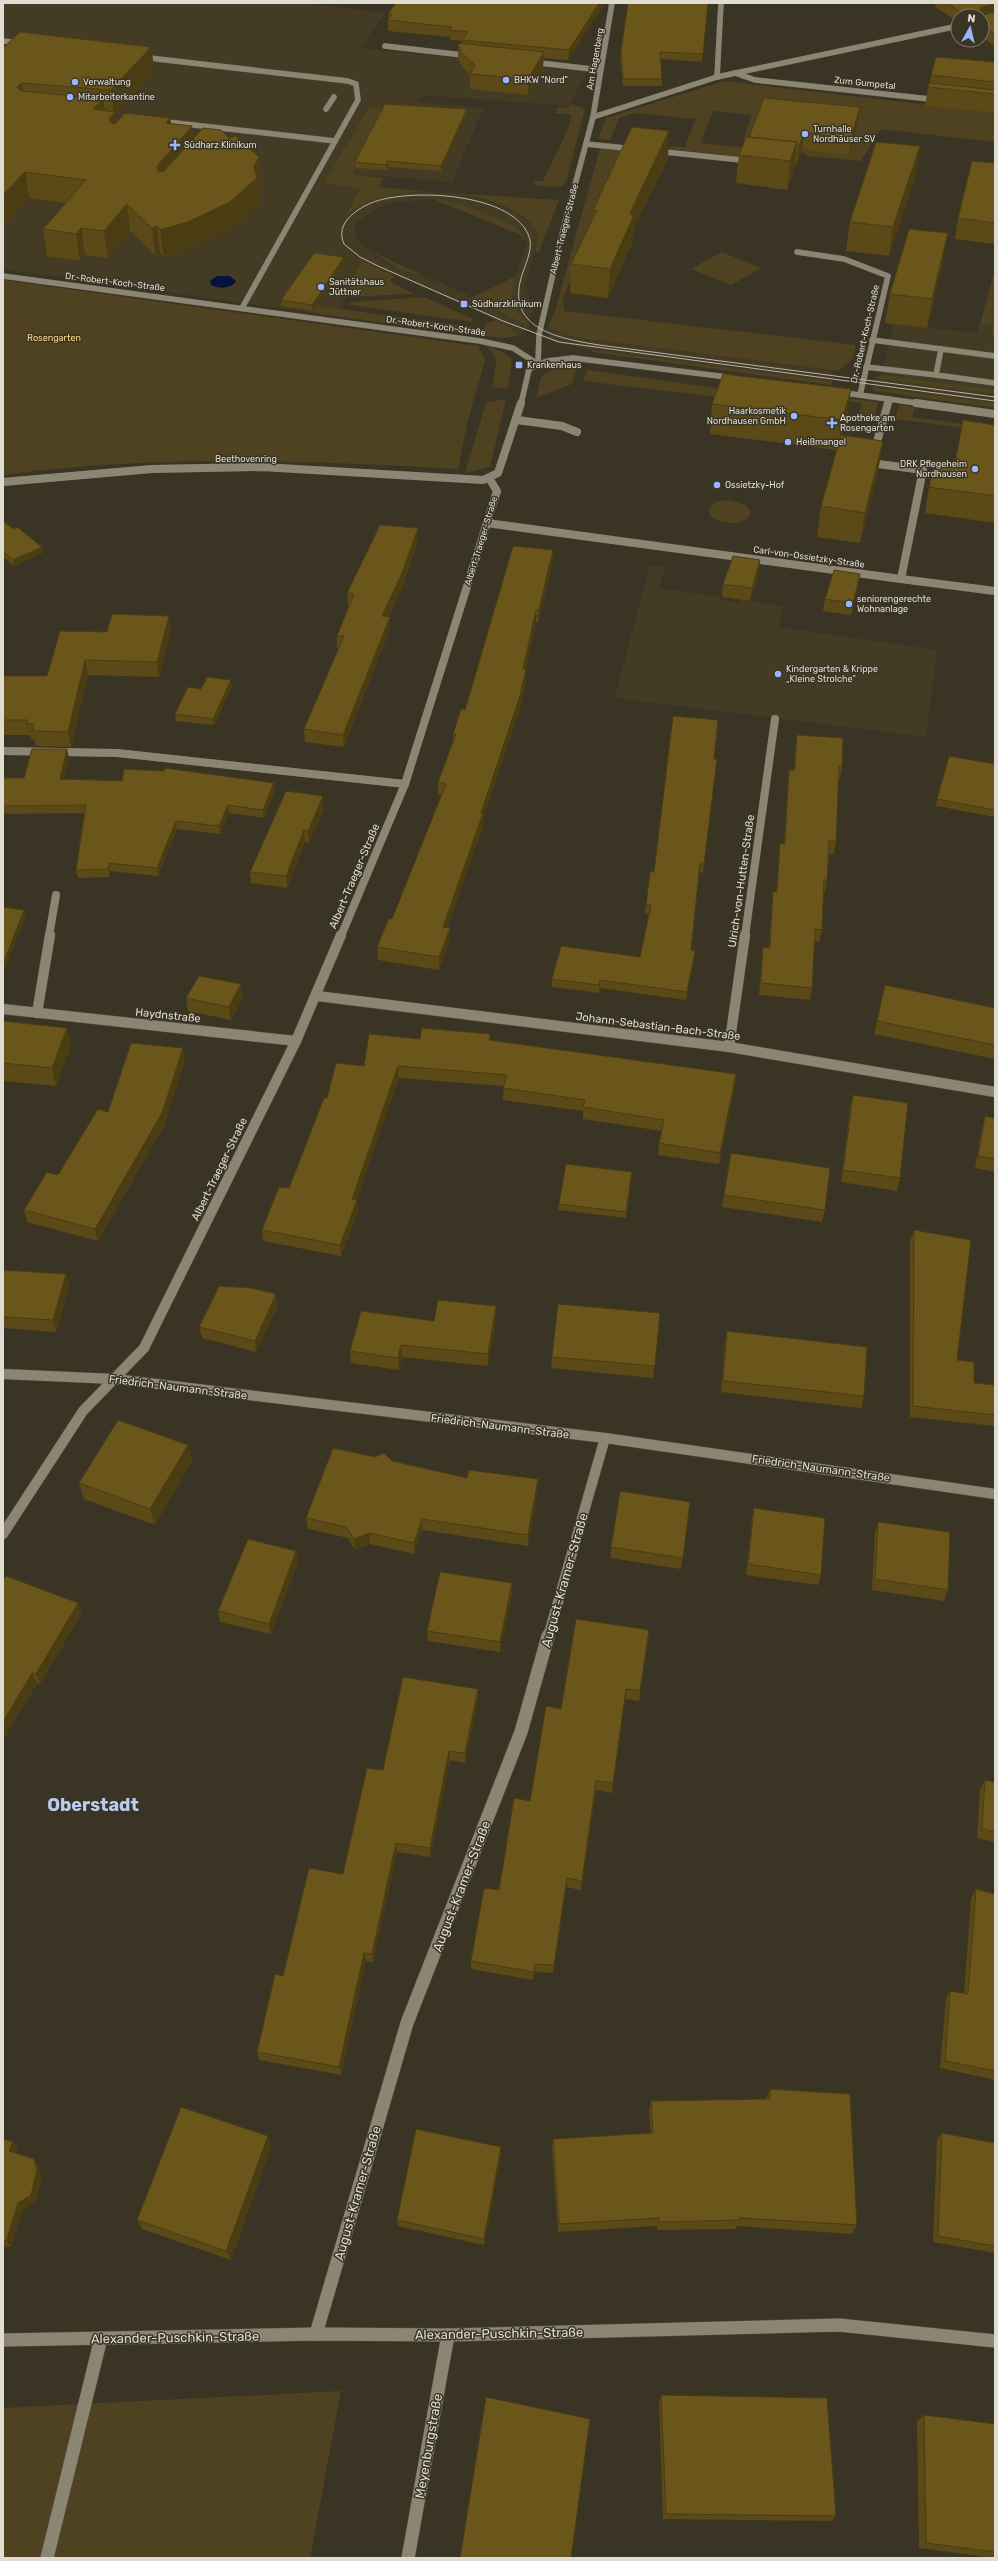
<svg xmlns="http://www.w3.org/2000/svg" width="998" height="2561" viewBox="0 0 998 2561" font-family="Rubik,sans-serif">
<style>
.built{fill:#443b25}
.green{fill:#4f4220}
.water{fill:#07133b}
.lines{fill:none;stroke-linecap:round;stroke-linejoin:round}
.service-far2-casing{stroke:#565144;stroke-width:6}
.service-far1-casing{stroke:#565144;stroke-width:8}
.service-casing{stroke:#565144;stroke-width:14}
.minor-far3-casing{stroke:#565144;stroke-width:6}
.minor-far2-casing{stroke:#565144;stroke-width:8}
.minor-far1-casing{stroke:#565144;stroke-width:11}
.minor-casing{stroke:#565144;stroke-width:14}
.service-far2{stroke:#8c8573;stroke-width:5.5}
.service-far1{stroke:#8c8573;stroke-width:8}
.service{stroke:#8c8573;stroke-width:13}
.minor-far3{stroke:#8c8573;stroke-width:5.5}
.minor-far2{stroke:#8c8573;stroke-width:8}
.minor-far1{stroke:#8c8573;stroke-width:10}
.minor{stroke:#8c8573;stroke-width:13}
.tram{stroke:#b9b5aa;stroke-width:1}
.wall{fill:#5b4917}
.shaded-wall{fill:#4a3c13}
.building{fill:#6a551b;stroke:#4a3c13}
.poi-dot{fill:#98b5fd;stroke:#3a3425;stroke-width:1.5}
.labels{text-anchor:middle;stroke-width:3;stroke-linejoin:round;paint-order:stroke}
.far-street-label{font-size:9px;fill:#dfdcd2;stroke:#3a3425}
.far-poi-label{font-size:9px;fill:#dfdcd2;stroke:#3a3425;text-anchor:start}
.far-park-label{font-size:9px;fill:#fbda86;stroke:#3a3425}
.street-label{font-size:11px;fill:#dfdcd2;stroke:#3a3425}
.near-street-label{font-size:13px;fill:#dfdcd2;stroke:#3a3425}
.near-district-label{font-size:18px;font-weight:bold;fill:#b9caf3;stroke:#3a3425}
</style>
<rect width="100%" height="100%" fill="#3a3425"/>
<!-- built -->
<g class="built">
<polygon points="3,3 302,3 385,13 360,48 586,72 569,106 421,95 418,102 484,108 452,182 352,174 356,167 324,182 360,187 345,214 375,199 392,193 421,191 467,194 513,210 531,223 537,234 537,242 525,285 533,308 529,324 513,307 511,291 527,243 524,235 432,199 393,203 376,209 357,222 354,230 358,241 374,256 401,270 430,278 473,297 529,327 520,335 491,317 362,261 336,316 3,269"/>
<polygon points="894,324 977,333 980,324 995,326 995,391 881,375"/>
<polygon points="548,327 567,335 587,339 834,371 832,381 592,350 549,341 547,334"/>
<polygon points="873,378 995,394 995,403 871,387"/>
<polygon points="649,566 666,567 658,588 721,597 720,600 740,603 741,600 783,606 778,627 937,650 926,737 615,698"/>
</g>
<!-- green -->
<g class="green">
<polygon points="724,81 995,113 995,142 881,129 861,161 806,156 807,154 751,145 743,141 752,115 713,111 701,143 769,150 752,158 670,149 671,146 685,147 695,119 634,113 619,118 610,140 598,139 606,118"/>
<polygon points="570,104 585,109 566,182 561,187 538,186 532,181 543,181 567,131 572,115 555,113 558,107 568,108"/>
<path d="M 369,108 L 386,109 L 352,174 L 383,178 L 379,187 L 421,191 C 393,193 368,198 345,216 L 360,188 L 324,183 Z"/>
<polygon points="600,148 643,153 619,172 563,298 564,311 856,345 852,360 839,371 587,339 567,335 548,327 555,311"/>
<path d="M 467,194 L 559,200 L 539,252 L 535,252 C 536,246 539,239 537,233 C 529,210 487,200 467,194 Z"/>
<path d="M 431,198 C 451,200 498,216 514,227 C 521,231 524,236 527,243 L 520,235 Z"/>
<polygon points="366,249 427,277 430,278 401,270"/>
<polygon points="722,252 761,268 731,285 691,269"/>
<polygon points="362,261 395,276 390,280 394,284 414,294 344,297"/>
<polygon points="995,269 995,326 980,324"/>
<path d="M 516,276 C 509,299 511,307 529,324 L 529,327 L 473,297 Z"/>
<path d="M 3,280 L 478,346 L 485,360 L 468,420 L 458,469 C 306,460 155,455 3,475 Z"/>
<polygon points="424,297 473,319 472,322 350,305 351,302"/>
<polygon points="318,306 472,327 472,335 313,313"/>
<polygon points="497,320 520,335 521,335 505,338 484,336 485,324"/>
<polygon points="487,346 503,352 512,359 508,389 492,387 497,359"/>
<polygon points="592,350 832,381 831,385 592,352"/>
<polygon points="563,368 577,368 572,384 536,398 541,377 550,371"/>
<polygon points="587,370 817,402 816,409 583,381"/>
<polygon points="881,375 995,390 995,394 873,378"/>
<polygon points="871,387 995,403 995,408 875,391"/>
<polygon points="806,392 878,402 875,417 859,415 861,403 780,393"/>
<polygon points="506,399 490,467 465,473 486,403"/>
<polygon points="899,405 915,407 912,417 995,428 995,432 895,419"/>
<path d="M 728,500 L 746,505 L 751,513 C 745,528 720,524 710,516 L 709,509 L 716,502 Z"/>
<polygon points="341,2391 310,2558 3,2558 3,2408"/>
</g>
<!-- water -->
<path class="water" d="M 217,276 L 230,276 L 236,281 C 231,289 219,289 211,285 L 210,281 Z"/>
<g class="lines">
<!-- service-far2 casing -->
<g class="service-far2-casing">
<g id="service-far2">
<polyline points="3,41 23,43"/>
<polyline points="140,57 348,81 356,84 358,100 242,308"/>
<polyline points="735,73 755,80 939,100"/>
<polyline points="326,109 334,97"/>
<polyline points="158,121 335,141"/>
<polyline points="872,340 941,349"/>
<polyline points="995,356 941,349 936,375 995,383"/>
<polyline points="866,367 936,375"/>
</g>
</g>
<!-- service-far1 casing -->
<g class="service-far1-casing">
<g id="service-far1">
<polyline points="517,420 562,426 577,432"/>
<polyline points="901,579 995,591"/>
</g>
</g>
<!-- service casing -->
<g class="service-casing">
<polyline id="service" points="47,2558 101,2338"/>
</g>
<!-- minor-far3 casing -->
<g class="minor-far3-casing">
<g id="minor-far3">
<polyline points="385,46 471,56"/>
<polyline points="531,62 600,70"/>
<polyline points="717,77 721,3"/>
<polyline points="593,117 717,77 958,26"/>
<polyline points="586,144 635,149"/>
<polyline points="655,151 751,161"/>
<polyline points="797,252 844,259 888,276 860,395"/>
<polyline points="3,276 480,341 513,348 538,364"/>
<polyline points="538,364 539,335 563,230 593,117 612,3"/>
<polyline points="838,392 924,404"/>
<polyline points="521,404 529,369 547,361 573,358 735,378"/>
<polyline points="888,404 889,399"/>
</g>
</g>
<!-- minor-far2 casing -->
<g class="minor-far2-casing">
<g id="minor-far2">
<polyline points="916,403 995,414"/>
<polyline points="3,482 152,469 262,467 483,480 498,473 521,403"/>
<polyline points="487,523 901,579 923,470 871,463 888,403"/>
<polyline points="3,751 117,753 405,784"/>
<polyline points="49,936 56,895"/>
<polyline points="341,936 405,784 497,491 489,478"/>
<polyline points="745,936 775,719"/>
</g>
</g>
<!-- minor-far1 casing -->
<g class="minor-far1-casing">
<g id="minor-far1">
<polyline points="317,996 729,1047 995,1092"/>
<polyline points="3,1009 296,1041"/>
<polyline points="37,1013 50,935"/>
<polyline points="729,1047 745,935"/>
<polyline points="3,1374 115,1379 605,1438 995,1494"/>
<polyline points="3,1534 83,1411 144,1348 296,1041 341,935"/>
<polyline points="548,1637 605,1438"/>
</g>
</g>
<!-- minor casing -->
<g class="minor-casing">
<g id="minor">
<polyline points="316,2334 407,2023 521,1732 548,1636"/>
<polyline points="3,2340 316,2334 448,2335 839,2325 995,2341"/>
<polyline points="408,2558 448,2335"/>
</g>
</g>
<!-- service-far2 -->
<use href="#service-far2" class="service-far2"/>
<!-- service-far1 -->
<use href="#service-far1" class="service-far1"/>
<!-- service -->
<use href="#service" class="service"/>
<!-- minor-far3 -->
<use href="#minor-far3" class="minor-far3"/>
<!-- minor-far2 -->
<use href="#minor-far2" class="minor-far2"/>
<!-- minor-far1 -->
<use href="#minor-far1" class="minor-far1"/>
<!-- minor -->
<use href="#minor" class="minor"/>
<!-- tram -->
<path class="tram" d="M 995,397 L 599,345 C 556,338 503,328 523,272 C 527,260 534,246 528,234 C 509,192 407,188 371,203 C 355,210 335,224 344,244 L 360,257 L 378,266 L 503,321 L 559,342 L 995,401"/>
</g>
<!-- wall -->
<g class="wall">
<polygon points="396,3 605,3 568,60 543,58 543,68 528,95 470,89 470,75 462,67 458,58 458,43 462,43 462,41 450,40 450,37 388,31 388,14"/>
<polygon points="708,3 702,62 660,59 662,79 662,86 623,86 620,58 621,51"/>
<polygon points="936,3 995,3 995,44 993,45 982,37 982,16 958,16 958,22 935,7"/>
<polygon points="3,48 155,72 115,115 117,123 170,118 171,123 194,138 229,138 259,157 262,184 258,191 259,204 233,228 191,248 164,257 160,253 155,255 130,231 108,258 85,255 80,261 47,256 43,229 66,203 29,198 3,227"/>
<polygon points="995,62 995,113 925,106 928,87 930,83 931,75"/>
<polygon points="860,107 858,124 849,155 802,150 797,163 795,163 794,170 787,190 736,183 739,155"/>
<polygon points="467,109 467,115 441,171 388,167 387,170 356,168 355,162"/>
<polygon points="995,157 995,244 955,239 958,218 994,163"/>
<polygon points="668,159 635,226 633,232 632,243 608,298 570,293 571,264 592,221 593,210"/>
<polygon points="916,175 889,256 846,251 850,222"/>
<polygon points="344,257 345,263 313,311 282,306 281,300"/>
<polygon points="943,262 927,328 885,323 890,294"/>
<polygon points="995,318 995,336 992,336"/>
<polygon points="712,404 847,419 842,435 883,441 878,471 860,543 817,537 821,506 837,450 710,434"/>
<polygon points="995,425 995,523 925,513 929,487"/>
<polygon points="3,521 13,529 42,547 43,553 14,566 3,557"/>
<polygon points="418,541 403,586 388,617 390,617 390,629 344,747 305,742 304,729 339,648 337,648 337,636 349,606 348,606 347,593"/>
<polygon points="553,562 538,622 536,622 526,669 526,681 520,709 483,818 483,826 447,928 450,928 450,941 439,970 378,960 377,947 392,919 442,795 438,795 438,782 453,742 453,734 465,710"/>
<polygon points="759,572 750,601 722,597 723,584"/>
<polygon points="860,574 858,586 851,615 823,611 825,599"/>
<polygon points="171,631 159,677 88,675 71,747 36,746 34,739 31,739 30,735 3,735 3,676 47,676 107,632"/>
<polygon points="232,686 214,725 176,721 175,714 201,689"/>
<polygon points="797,735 842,767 840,780 838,780 836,841 834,854 829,854 827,880 825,892 823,892 822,930 819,942 815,942 812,988 810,1000 759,995 762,960 763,947 769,948 772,904 773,891 776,892 779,856 780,843 784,844 788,782 789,770 794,770 795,747"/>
<polygon points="69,757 64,779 274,783 275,791 264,818 229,813 220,834 177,829 158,876 110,871 110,877 78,878 76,870 84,813 3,814 3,778 24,778"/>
<polygon points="714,759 716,768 703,873 699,872 691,950 694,959 686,1000 600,988 599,993 552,987 552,979 640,957 649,914 645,913 646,905 654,872"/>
<polygon points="995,764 995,817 936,806 937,799"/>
<polygon points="324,808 309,843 305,842 287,888 251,883 250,872"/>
<polygon points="241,984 243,997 231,1020 188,1011 186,998"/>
<polygon points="885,985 995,1008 995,1059 874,1034"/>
<polygon points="3,1021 67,1028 71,1046 56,1086 3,1081"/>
<polygon points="490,1034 490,1041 736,1074 735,1086 719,1164 658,1155 659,1143 662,1131 583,1119 583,1111 503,1100 504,1086 399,1078 356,1200 357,1200 358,1211 341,1256 263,1241 262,1230 289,1188 327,1098 364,1066 420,1039"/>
<polygon points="185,1060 164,1126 98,1241 27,1222 24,1210 58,1175 108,1112"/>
<polygon points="853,1095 900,1178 897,1191 841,1182 850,1108"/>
<polygon points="985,1116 995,1118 995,1172 975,1168 982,1128"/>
<polygon points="631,1179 626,1218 558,1210 559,1204"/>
<polygon points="724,1195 825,1210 822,1222 722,1207"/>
<polygon points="914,1230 957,1360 974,1383 995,1385 995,1426 910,1417 910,1242"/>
<polygon points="3,1270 66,1274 69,1286 56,1332 3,1328"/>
<polygon points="278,1306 256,1352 202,1338 199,1327"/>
<polygon points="660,1313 653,1378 551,1368 552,1357"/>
<polygon points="496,1318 488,1366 402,1357 399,1370 351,1363 350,1351 434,1321"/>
<polygon points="727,1331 864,1396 861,1408 721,1392 725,1343"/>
<polygon points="188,1445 192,1461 155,1525 84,1499 79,1483"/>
<polygon points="392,1461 467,1478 538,1479 538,1490 528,1546 422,1530 414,1554 370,1544 355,1550 348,1538 308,1529 306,1518"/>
<polygon points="690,1502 681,1569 610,1558 611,1547"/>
<polygon points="754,1508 821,1575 818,1585 746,1575 752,1519"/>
<polygon points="878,1522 948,1590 944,1601 872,1590 875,1533"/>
<polygon points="296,1551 298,1562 271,1634 220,1622 218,1611"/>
<polygon points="3,1580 78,1603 82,1613 40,1684 37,1683 3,1740"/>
<polygon points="512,1593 500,1652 428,1641 427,1631"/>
<polygon points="649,1630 639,1701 625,1699 612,1793 596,1790 581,1890 566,1887 553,1973 535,1972 533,1980 471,1969 471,1961 499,1890 530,1801 561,1709"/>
<polygon points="478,1689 478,1699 465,1763 450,1760 430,1857 397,1852 373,1962 366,1961 341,2075 259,2060 257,2052 283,1976 343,1874 383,1770"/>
<polygon points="985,1780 995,1782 995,1842 977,1838 980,1790"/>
<polygon points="976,1889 995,1894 995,2080 940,2068 946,1999 950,1991 964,1993 971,1898"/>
<polygon points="770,2089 857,2225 852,2234 737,2226 736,2229 657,2230 657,2226 558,2232 552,2148 553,2139 651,2133 649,2111 651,2101 766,2099"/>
<polygon points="942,2133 995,2143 995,2253 933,2242 937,2140"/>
<polygon points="3,2139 13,2142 18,2149 16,2153 38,2166 42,2177 36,2201 23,2210 11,2247 3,2246"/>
<polygon points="271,2147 231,2260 142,2229 137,2220"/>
<polygon points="501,2147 501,2154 484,2245 398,2226 397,2220"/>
<polygon points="661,2395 836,2516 831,2521 663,2519 659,2402"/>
<polygon points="924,2415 995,2424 995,2558 919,2548 917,2421"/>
</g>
<!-- shaded-wall -->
<g class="shaded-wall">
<polygon points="599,3 605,3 568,60 569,50"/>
<polygon points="995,4 994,14 979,16 981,7"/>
<polygon points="995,34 995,44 993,45"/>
<polygon points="151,47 155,72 115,115 119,138 109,119 114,113 111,90"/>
<polygon points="544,52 543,68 528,95 528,79"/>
<polygon points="22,83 26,109 17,87"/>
<polygon points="103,99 107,124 93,109"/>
<polygon points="860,107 858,124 849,155 851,138"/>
<polygon points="467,109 467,115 441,171 441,166"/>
<polygon points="170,118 173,144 166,123"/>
<polygon points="192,126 195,152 161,192 157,166"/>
<polygon points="669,131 668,159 635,226 633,232 632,243 608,298 610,269 637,198"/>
<polygon points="804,133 802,150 797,163 799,146"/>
<polygon points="797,142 794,170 787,190 790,161"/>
<polygon points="920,146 916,175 889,256 893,227"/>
<polygon points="259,157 262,184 258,191 259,204 233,228 191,248 164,257 160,230 254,167"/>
<polygon points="388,161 388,167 387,170 386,165"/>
<polygon points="25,172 29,198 3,227 3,195"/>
<polygon points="127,204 130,231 108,258 104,231"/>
<polygon points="157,226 160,253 155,255 152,228"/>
<polygon points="81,228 85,255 80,261 76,234"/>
<polygon points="948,233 943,262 927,328 932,299"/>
<polygon points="344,257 345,263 313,311 312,305"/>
<polygon points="851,389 847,419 838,450 842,420"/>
<polygon points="883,441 878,471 860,543 865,513"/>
<polygon points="418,528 418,541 403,586 383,629 382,616"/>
<polygon points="42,547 43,553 14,566 13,560"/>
<polygon points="553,550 553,562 538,622 539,610"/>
<polygon points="760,560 759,572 750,601 752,588"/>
<polygon points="860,574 858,586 851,615 853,603"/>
<polygon points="536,610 536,622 523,681 523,669"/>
<polygon points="169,616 171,631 159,677 157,662"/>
<polygon points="390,617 390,629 344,747 343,735"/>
<polygon points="85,660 88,675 71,747 68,732"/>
<polygon points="526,669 526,681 520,709 483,818 483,826 443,940 443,927 481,813"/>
<polygon points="231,680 232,686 214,725 213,719"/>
<polygon points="67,749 69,757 62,787 60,779"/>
<polygon points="274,783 275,791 264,818 263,810"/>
<polygon points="323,796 324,808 309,843 308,831"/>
<polygon points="228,805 229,813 220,834 219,826"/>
<polygon points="176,821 177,829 158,876 157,868"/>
<polygon points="304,830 305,842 287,888 286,876"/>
<polygon points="109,863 110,871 110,877 108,869"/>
<polygon points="24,910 26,916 3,974 3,964"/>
<polygon points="450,928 450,941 439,970 439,957"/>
<polygon points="695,951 694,959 686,1000 687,992"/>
<polygon points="600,980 600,988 599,993 599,985"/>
<polygon points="241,984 243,997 231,1020 229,1007"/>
<polygon points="67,1028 71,1046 56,1086 52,1068"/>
<polygon points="183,1048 185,1060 164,1126 98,1241 95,1229"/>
<polygon points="398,1066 399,1078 353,1210 352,1199"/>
<polygon points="736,1074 735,1086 719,1164 720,1153"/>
<polygon points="357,1200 358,1211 341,1256 340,1245"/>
<polygon points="66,1274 69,1286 56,1332 53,1320"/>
<polygon points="276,1294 278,1306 256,1352 255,1341"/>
<polygon points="496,1306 496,1318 488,1366 488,1354"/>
<polygon points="401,1345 402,1357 399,1370 398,1358"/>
<polygon points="188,1445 192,1461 155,1525 150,1509"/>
<polygon points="538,1479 538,1490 528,1546 528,1535"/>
<polygon points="422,1519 422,1530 414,1554 414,1543"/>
<polygon points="369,1533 370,1544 355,1550 354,1539"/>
<polygon points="296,1551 298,1562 271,1634 269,1624"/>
<polygon points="512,1583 512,1593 500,1652 500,1642"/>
<polygon points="78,1603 82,1613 40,1684 36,1674"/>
<polygon points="32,1673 37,1683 3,1740 3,1722"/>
<polygon points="478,1689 478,1699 465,1763 465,1753"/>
<polygon points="449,1751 450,1760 430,1857 430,1848"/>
<polygon points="596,1781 596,1790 581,1890 582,1881"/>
<polygon points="396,1843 397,1852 373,1962 372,1954"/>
<polygon points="567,1878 566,1887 553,1973 554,1965"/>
<polygon points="364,1953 366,1961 341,2075 339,2067"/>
<polygon points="535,1964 535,1972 533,1980"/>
<polygon points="268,2136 271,2147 231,2260 226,2251"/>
<polygon points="13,2142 18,2149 14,2158 9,2151"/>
<polygon points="501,2147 501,2154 484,2245 484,2239"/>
<polygon points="34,2159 38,2166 42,2177 36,2201 23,2210 11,2247 6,2241"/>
</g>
<!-- building -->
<g class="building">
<polygon points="396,3 599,3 569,50 462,40 468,32 450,30 452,27 388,20 392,14 388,14"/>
<polygon points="628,3 708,3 703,54 660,52 662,79 623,79 621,51"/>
<polygon points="947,3 995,3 995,4 981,7 980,12 984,15 995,12 995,34 982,26 982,16 967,16"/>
<polygon points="20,32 151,47 111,90 22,83 17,87 21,91 103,99 93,109 115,112 109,119 112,124 116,123 125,113 170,118 166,123 192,126 157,166 158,172 164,171 203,128 221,130 229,138 236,136 259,157 254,167 257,178 230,202 188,222 160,230 157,226 152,228 127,204 104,231 81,228 76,234 43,229 86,180 25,172 3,195 3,48"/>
<polygon points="458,43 544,52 528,79 470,74 475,65 461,52"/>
<polygon points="936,57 995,62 995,82 931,75"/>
<polygon points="929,83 995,90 995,94 928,87"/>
<polygon points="764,98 860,107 851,138 804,133 799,146 797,146 797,142 749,137"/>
<polygon points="385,104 467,109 441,166 388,161 386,165 355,162"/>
<polygon points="632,127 669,131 637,198 630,214 634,215 610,269 571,264 597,210 593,210"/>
<polygon points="746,137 797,142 790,161 739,155"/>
<polygon points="876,142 920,146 893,227 850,222"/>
<polygon points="995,157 995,223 958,218 972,161 994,163"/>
<polygon points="909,229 948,233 932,299 890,294"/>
<polygon points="314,253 344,257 312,305 281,300"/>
<polygon points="723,374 851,389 842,420 712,404"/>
<polygon points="963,420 995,425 995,496 929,487 935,460 955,463"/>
<polygon points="841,435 883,441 865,513 821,506"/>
<polygon points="3,521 13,529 17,527 42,547 13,560 3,551"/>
<polygon points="380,525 418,528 402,573 382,616 390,617 343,735 304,729 344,636 337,636 354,594 347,593"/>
<polygon points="513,546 553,550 539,610 536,610 523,669 526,669 520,696 481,813 483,813 443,927 450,928 439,957 377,947 389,918 392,919 446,784 438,782 456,734 453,734 461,709 465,710"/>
<polygon points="733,556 760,560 752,588 723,584"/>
<polygon points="834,570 860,574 853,603 825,599"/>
<polygon points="112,614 169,616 157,662 85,660 68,732 33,731 34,724 27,724 28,720 3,720 3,676 47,676 60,631 107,632"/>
<polygon points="207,677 231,680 213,719 175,714 188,687 201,689"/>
<polygon points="673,716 718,720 714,759 717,759 704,864 700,864 691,950 695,951 687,992 600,980 599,985 552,979 561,946 640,957 651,905 646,905 650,872 654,872"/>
<polygon points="797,735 843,738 842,767 839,767 836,841 829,841 827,880 824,880 822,930 815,929 812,988 761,983 763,947 770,948 773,891 777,892 780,843 785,844 789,770 795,770"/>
<polygon points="32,749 67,749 60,779 122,781 124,769 164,771 165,768 274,783 263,810 228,805 219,826 176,821 157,868 109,863 108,869 76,870 86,805 3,806 3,778 24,778"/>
<polygon points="949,756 995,764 995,810 937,799"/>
<polygon points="286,791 323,796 308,831 304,830 286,876 250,872"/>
<polygon points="3,907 24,910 3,964"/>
<polygon points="199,976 241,984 229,1007 186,998"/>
<polygon points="885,985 995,1008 995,1045 877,1021"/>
<polygon points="3,1021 67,1028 52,1068 3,1063"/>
<polygon points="422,1028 490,1034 489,1040 736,1074 720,1153 659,1143 664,1120 583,1107 585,1100 503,1088 507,1075 398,1066 352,1199 357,1200 340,1245 262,1230 279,1187 289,1188 324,1098 327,1098 336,1063 364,1066 369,1034 420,1039"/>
<polygon points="131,1043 183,1048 162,1113 95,1229 24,1210 47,1172 58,1175 98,1109 108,1112"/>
<polygon points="853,1095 908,1103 900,1178 843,1170"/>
<polygon points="985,1116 995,1118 995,1159 978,1156"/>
<polygon points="731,1153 830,1168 825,1210 724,1195"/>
<polygon points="566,1164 632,1172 626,1212 559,1204"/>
<polygon points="914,1230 971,1240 957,1360 974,1362 974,1383 995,1385 995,1415 913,1406"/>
<polygon points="3,1270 66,1274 53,1320 3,1317"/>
<polygon points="219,1286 251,1288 276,1294 255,1341 199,1327"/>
<polygon points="438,1300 496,1306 488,1354 401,1345 398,1358 350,1351 361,1311 434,1321"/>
<polygon points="558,1304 660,1313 655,1366 552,1357"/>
<polygon points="727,1331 867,1347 864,1396 723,1381"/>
<polygon points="118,1420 188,1445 150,1509 79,1483"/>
<polygon points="333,1448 375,1457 384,1453 392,1461 467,1478 469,1470 538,1479 528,1535 422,1519 414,1543 369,1533 354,1539 346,1527 306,1518"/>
<polygon points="620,1491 690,1502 683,1558 611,1547"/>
<polygon points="754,1508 825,1518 821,1575 748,1564"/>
<polygon points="878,1522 950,1532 948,1590 875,1579"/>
<polygon points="248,1539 296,1551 269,1624 218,1611"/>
<polygon points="440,1572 512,1583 500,1642 427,1631"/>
<polygon points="6,1576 78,1603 36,1674 32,1673 3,1722 3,1580"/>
<polygon points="576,1619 649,1630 640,1691 626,1689 613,1783 596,1781 582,1881 567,1878 554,1965 535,1964 534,1972 471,1961 484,1888 499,1890 514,1798 530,1801 546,1706 561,1709"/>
<polygon points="403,1677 478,1689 465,1753 449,1751 430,1848 396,1843 372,1954 364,1953 339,2067 257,2052 275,1974 283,1976 309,1868 343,1874 367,1768 383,1770"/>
<polygon points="985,1780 995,1782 995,1832 982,1829"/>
<polygon points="976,1889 995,1894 995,2071 945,2061 950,1991 968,1994"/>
<polygon points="770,2089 850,2094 857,2225 739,2218 739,2220 659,2222 659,2218 559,2224 553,2139 653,2133 651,2101 770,2099"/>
<polygon points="181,2107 268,2136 226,2251 137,2220"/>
<polygon points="416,2129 501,2147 484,2239 397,2220"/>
<polygon points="942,2133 995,2143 995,2246 938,2236"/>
<polygon points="3,2139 13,2142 9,2151 34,2159 37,2170 31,2195 18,2203 6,2241 3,2240"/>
<polygon points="661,2395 827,2398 836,2516 666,2514"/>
<polygon points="486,2397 590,2419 571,2558 460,2558"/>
<polygon points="924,2415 995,2424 995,2552 926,2543"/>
</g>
<!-- markers -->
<g class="poi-dot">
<circle cx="506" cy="80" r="4"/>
<circle cx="75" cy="82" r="4"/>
<circle cx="70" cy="97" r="4"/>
<circle cx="805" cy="134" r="4"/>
<path d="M173 139h4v4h4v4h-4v4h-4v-4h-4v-4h4z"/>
<circle cx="321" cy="287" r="4"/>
<rect x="460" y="300" width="8" height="8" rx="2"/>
<rect x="515" y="361" width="8" height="8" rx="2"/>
<circle cx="794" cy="416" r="4"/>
<path d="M830 417h4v4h4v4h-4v4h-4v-4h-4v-4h4z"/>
<circle cx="788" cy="442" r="4"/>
<circle cx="975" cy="469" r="4"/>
<circle cx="717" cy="485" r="4"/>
<circle cx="849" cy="604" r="4"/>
<circle cx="778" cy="674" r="4"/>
</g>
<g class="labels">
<!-- far-street labels -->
<g class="far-street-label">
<text transform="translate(595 59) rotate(-80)" y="3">Am Hagenberg</text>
<text transform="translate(865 83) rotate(6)" y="3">Zum Gumpetal</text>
<text transform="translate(564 229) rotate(-76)" y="3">Albert-Traeger-Straße</text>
<text transform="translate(115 282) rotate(7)" y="3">Dr.-Robert-Koch-Straße</text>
<text transform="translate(436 326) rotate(8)" y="3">Dr.-Robert-Koch-Straße</text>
<text transform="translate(865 334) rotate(-77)" y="3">Dr.-Robert-Koch-Straße</text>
<text x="246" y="462">Beethovenring</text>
<text transform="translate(481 541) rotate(-73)" y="3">Albert-Traeger-Straße</text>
<text transform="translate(809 557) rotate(8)" y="3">Carl-von-Ossietzky-Straße</text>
</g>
<!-- far-poi labels -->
<g class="far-poi-label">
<text x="514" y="83">BHKW "Nord"</text>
<text x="83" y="85">Verwaltung</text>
<text x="78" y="100">Mitarbeiterkantine</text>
<text x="813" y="132">Turnhalle<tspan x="813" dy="10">Nordhäuser SV</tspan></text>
<text x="184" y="148">Südharz Klinikum</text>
<text x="329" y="285">Sanitätshaus<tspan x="329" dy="10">Jüttner</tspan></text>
<text x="472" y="307">Südharzklinikum</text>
<text x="527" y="368">Krankenhaus</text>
<text x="786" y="414" text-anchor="end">Haarkosmetik<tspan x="786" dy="10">Nordhausen GmbH</tspan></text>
<text x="840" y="421">Apotheke am<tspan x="840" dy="10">Rosengarten</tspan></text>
<text x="796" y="445">Heißmangel</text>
<text x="967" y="467" text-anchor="end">DRK Pflegeheim<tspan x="967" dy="10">Nordhausen</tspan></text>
<text x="725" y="488">Ossietzky-Hof</text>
<text x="857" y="602">seniorengerechte<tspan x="857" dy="10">Wohnanlage</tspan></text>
<text x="786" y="672">Kindergarten &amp; Krippe<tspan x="786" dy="10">„Kleine Strolche“</tspan></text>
</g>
<!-- far-park labels -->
<g class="far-park-label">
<text x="54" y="341">Rosengarten</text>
</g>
<!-- street labels -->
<g class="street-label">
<text transform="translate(354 876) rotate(-67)" y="4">Albert-Traeger-Straße</text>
<text transform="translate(741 881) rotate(-82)" y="4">Ulrich-von-Hutten-Straße</text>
<text transform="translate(168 1015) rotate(6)" y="4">Haydnstraße</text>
<text transform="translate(658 1026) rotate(7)" y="4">Johann-Sebastian-Bach-Straße</text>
<text transform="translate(219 1169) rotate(-64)" y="4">Albert-Traeger-Straße</text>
<text transform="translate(178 1387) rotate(7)" y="4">Friedrich-Naumann-Straße</text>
<text transform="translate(500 1426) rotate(7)" y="4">Friedrich-Naumann-Straße</text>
<text transform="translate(821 1468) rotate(8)" y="4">Friedrich-Naumann-Straße</text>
</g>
<!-- near-street labels -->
<g class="near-street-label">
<text transform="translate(564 1580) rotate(-74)" y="5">August-Kramer-Straße</text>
<text transform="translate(461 1886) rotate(-69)" y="5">August-Kramer-Straße</text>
<text transform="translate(357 2193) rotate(-74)" y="5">August-Kramer-Straße</text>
<text transform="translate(499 2333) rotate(-1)" y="5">Alexander-Puschkin-Straße</text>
<text transform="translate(175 2337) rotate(-1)" y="5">Alexander-Puschkin-Straße</text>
<text transform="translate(428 2446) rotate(-80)" y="5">Meyenburgstraße</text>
</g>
<!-- near-district labels -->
<g class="near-district-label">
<text x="93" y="1811">Oberstadt</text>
</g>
</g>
<!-- border -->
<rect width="998" height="2561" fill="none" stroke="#dfdcd2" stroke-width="8"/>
<!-- north arrow -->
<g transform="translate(970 28) rotate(8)"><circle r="19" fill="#3a3425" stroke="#7c776a"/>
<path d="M0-3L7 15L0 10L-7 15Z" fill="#98b5fd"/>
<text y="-6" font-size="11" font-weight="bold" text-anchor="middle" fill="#dfdcd2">N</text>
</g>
</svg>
